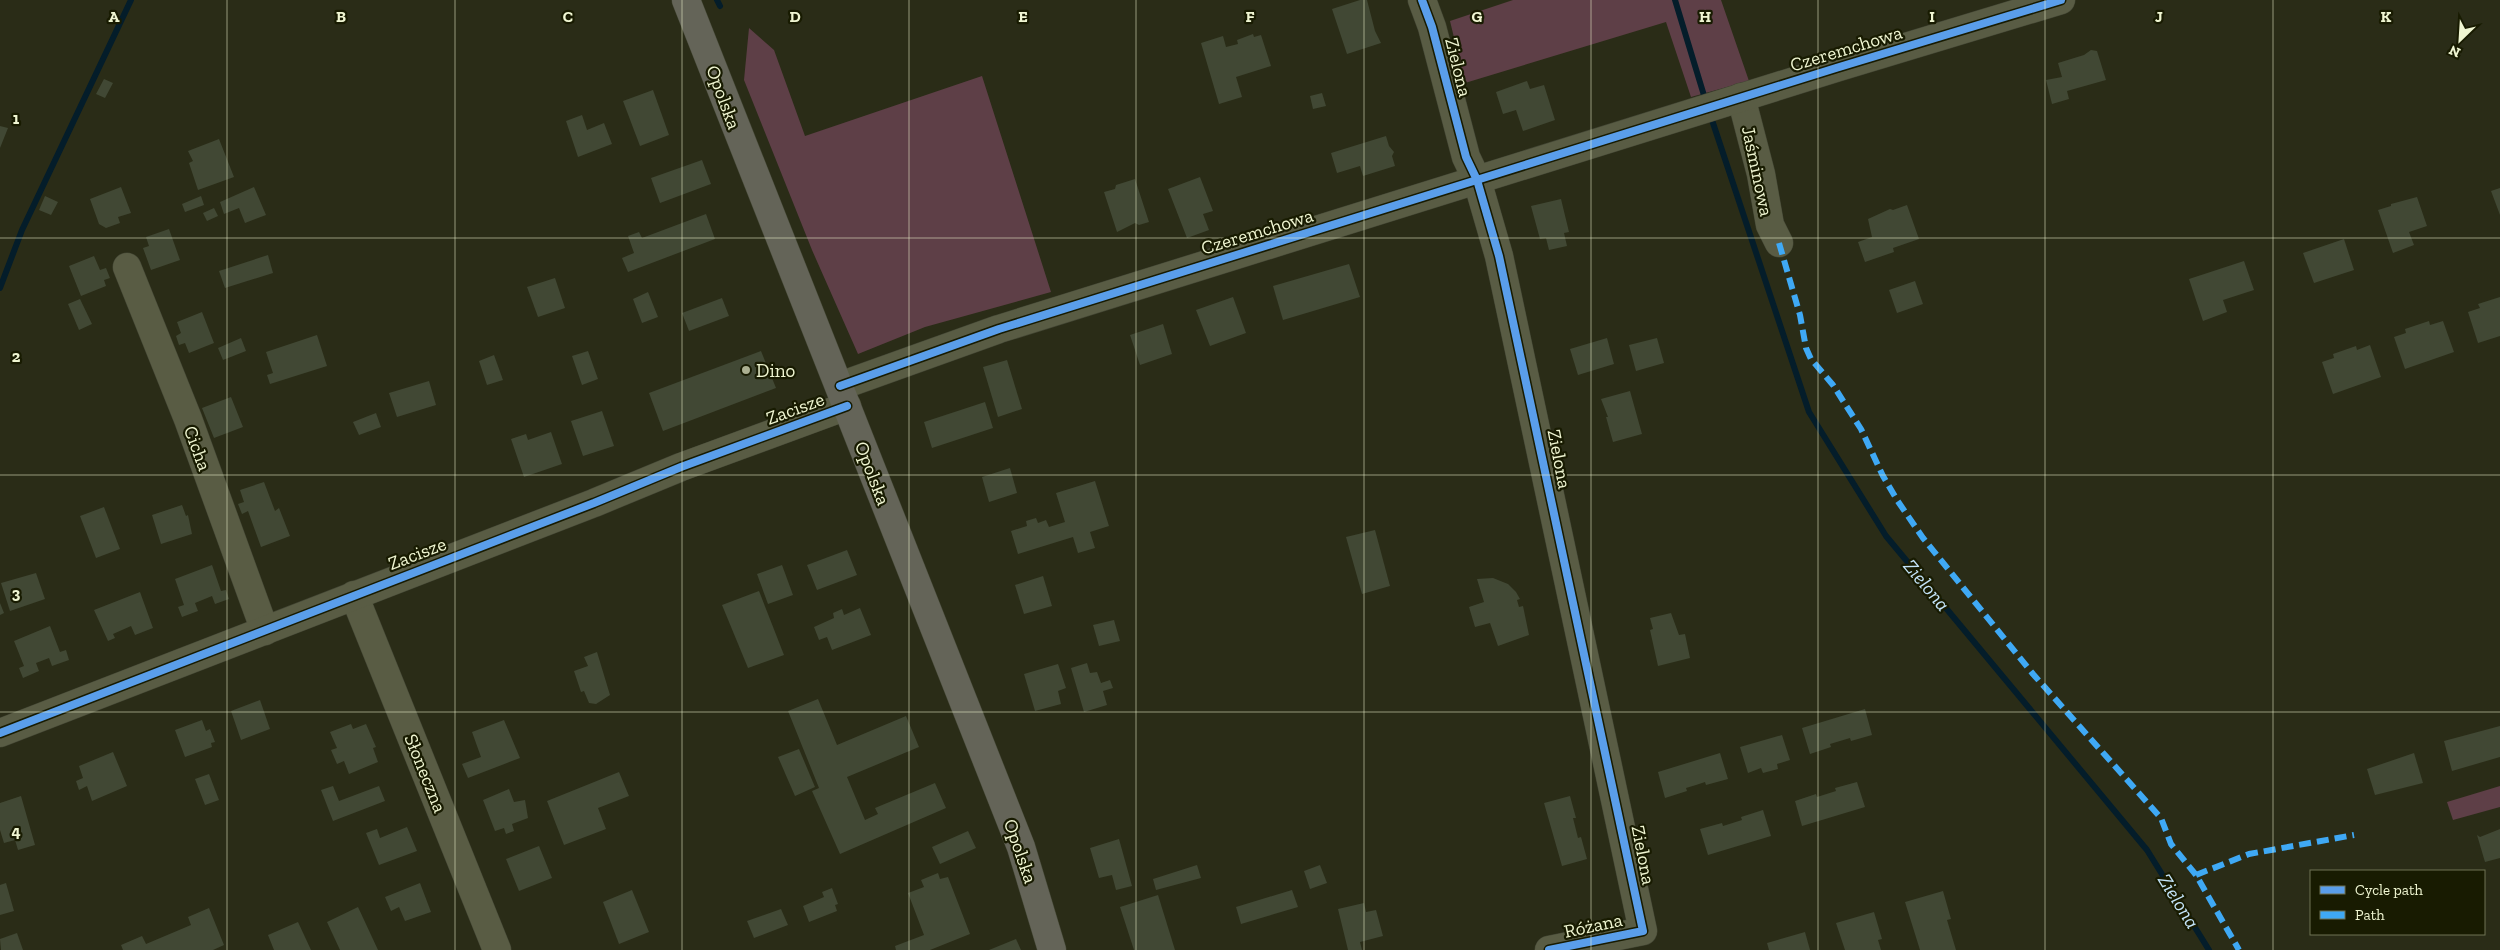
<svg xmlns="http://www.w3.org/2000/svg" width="2500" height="950" viewBox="0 0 2500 950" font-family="'Zilla Slab',serif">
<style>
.green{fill:#5e3f47}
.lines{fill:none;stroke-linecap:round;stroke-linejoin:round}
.stream{stroke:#041d2a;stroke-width:6}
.building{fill:#414834}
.minor-casing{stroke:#434634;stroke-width:29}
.major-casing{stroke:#434634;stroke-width:29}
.minor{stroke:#595c44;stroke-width:28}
.major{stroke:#646458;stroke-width:28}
.quiet{stroke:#3fa9f5;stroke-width:6;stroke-dasharray:12 6;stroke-linecap:butt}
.cycleway-casing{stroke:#181b01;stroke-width:11}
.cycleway{stroke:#5a9eea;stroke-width:8}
.grid{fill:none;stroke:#f0f6d2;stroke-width:1;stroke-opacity:0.55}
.poi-dot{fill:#abaf91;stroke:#181b01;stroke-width:2}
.labels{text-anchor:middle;stroke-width:4.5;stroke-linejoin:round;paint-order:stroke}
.street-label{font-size:19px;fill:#f0f6d2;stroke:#181b01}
.poi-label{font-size:19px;fill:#f0f6d2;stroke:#181b01;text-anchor:start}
.water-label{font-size:20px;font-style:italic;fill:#c4e4f9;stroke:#181b01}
.grid-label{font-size:16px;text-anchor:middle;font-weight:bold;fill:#f0f6d2;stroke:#181b01;stroke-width:4.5;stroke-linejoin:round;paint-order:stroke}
</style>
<rect width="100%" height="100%" fill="#2a2c17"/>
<!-- green -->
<g class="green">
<polygon points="1513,0 1721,0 1749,81 1691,97 1666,22 1465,83 1450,21"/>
<polygon points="749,28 774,50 805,136 982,76 1051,292 925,327 858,354 812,250 744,80"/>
<polygon points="2500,786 2500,807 2453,820 2447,802"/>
</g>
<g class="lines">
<!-- stream -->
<g class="stream">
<polyline points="717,0 720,6"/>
<polyline points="1675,0 1706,102"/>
<polyline points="1710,114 1809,412 1886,536 2147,850 2209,950"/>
<polyline points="0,288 22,230 131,0"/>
</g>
</g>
<!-- building -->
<g class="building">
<polygon points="1360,0 1367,0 1375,31 1381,43 1347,54 1332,9"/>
<polygon points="1253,34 1254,37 1261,35 1271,66 1236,77 1242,97 1219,104 1201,43 1223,36 1226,47 1238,44 1237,40"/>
<polygon points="2091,50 2097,51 2106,80 2067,91 2069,99 2052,104 2046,80 2062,77 2058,63 2084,55"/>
<polygon points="104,79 113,83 105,98 96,94"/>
<polygon points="1527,81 1530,89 1544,85 1555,120 1523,131 1516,110 1503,114 1496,92"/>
<polygon points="653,90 669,135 640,146 623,101"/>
<polygon points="1322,93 1326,106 1313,109 1310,96"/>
<polygon points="582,115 587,130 604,123 612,144 578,157 566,121"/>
<polygon points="0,126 8,128 0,148"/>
<polygon points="1386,136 1389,146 1394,152 1392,156 1395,166 1363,176 1360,166 1337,173 1331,153"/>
<polygon points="219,139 234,177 198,190 189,163 193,161 188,151"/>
<polygon points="702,160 711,184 660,203 651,178"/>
<polygon points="1200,177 1213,211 1203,214 1209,230 1187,238 1168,189"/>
<polygon points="1135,179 1149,222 1139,225 1135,223 1117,232 1104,192 1115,189 1116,185"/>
<polygon points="121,187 131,213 118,217 120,223 106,228 99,224 90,199"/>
<polygon points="254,187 266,215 245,223 239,208 224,214 220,202"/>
<polygon points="2500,188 2500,215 2491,191"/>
<polygon points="45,196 58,202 51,215 39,210"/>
<polygon points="201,196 204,205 185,212 182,204"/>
<polygon points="2417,197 2427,226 2409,232 2414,245 2393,253 2378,210 2391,206 2391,204"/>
<polygon points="1561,199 1569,232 1564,233 1567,246 1549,250 1546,238 1540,239 1531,206"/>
<polygon points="1907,205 1919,239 1893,248 1894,252 1865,262 1858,242 1872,237 1868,219 1890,209 1893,210"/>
<polygon points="214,208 218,216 207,221 203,213"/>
<polygon points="706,214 715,239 628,272 622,258 634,253 628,236 639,232 642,238"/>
<polygon points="169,229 180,260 151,270 143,248 149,246 146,237"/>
<polygon points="2344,239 2354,270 2314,283 2303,253"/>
<polygon points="268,255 273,273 225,288 219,271"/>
<polygon points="94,256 100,270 106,268 110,278 104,280 106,286 81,296 69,266"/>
<polygon points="2244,261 2254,290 2223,300 2227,312 2203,321 2189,279"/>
<polygon points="1349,264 1360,297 1283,320 1273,286"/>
<polygon points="555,278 565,308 538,317 527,287"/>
<polygon points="1915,281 1923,304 1897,313 1889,290"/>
<polygon points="648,292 658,317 642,323 633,299"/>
<polygon points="1233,297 1246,333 1210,346 1196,310"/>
<polygon points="2500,297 2500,336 2478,343 2468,312 2480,308 2478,304"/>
<polygon points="722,298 729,316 689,331 682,313"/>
<polygon points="80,299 92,324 79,330 68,304"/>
<polygon points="202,312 214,343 189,353 185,343 179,345 176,336 181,333 177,322"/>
<polygon points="2429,321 2430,325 2443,321 2454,352 2405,369 2394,337 2406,333 2405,329"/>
<polygon points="1163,324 1172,354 1140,365 1130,335"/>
<polygon points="317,335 327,366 270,384 267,375 273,373 266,352"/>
<polygon points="241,338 246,351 223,360 218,348"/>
<polygon points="1607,338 1614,364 1578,375 1570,349"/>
<polygon points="1657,338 1664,363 1636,371 1629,345"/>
<polygon points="2370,345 2381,377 2333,394 2322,362 2334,358 2333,354 2356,346 2357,350"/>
<polygon points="588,351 598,379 582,385 572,356"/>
<polygon points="761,351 776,388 663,431 649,393"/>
<polygon points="494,355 503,380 487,385 479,361"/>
<polygon points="1007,360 1022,409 998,417 983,367"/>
<polygon points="429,381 436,405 397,417 389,393"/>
<polygon points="1630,391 1642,434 1613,442 1606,417 1608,417 1601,399"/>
<polygon points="231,397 243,427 214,438 202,408"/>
<polygon points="985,402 993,428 932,448 924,422"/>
<polygon points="602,411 614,446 583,456 571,421"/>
<polygon points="376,413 381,427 359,435 353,422"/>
<polygon points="551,432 562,464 524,477 511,439 526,434 528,440"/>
<polygon points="1010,468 1017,493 989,502 982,477"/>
<polygon points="1095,481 1109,526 1090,532 1095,548 1078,553 1073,537 1018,554 1011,531 1027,526 1026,521 1036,518 1038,523 1046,520 1049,527 1065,522 1056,493"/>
<polygon points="264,482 275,511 279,508 290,536 261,547 248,511 242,514 238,504 244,502 240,490"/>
<polygon points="182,505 186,516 188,515 192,534 161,544 152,515"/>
<polygon points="104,507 120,549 96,558 80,516"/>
<polygon points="1375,530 1390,586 1362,594 1346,537"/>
<polygon points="847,550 857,575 817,590 807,565"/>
<polygon points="212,565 221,591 226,590 229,599 215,604 212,596 195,603 198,611 182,617 178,607 184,605 175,579"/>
<polygon points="782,565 793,595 768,604 757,574"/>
<polygon points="36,573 45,599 10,611 1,583"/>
<polygon points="1043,576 1052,606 1024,614 1015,585"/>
<polygon points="1493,578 1508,584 1516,592 1520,599 1517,600 1519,607 1523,606 1529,635 1498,646 1490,623 1475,627 1469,607 1484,602 1477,579"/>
<polygon points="759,591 784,655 748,668 722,605"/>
<polygon points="140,592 153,628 135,635 131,626 113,634 115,638 108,641 94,610"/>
<polygon points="0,603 4,613 0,615"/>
<polygon points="860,608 871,635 832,650 827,637 819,640 814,627 834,618 833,613 842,609 844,615"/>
<polygon points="1671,613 1679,635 1685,634 1690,658 1658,666 1650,630 1653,629 1650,618"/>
<polygon points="1114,620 1120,641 1099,646 1093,625"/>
<polygon points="50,626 60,652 66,650 69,660 52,666 49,658 36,663 39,671 23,678 19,668 24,666 14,641"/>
<polygon points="597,652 610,695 596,704 589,703 584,691 581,692 574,671 588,666 584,657"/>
<polygon points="1087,663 1090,673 1097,672 1101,683 1110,680 1113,688 1103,691 1107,705 1084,712 1071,668"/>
<polygon points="1058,664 1066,688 1058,691 1061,704 1035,711 1024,674"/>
<polygon points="818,699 837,745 906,716 919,747 847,777 865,820 878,814 875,808 935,783 946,808 840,854 812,791 819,788 788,711"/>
<polygon points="260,700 270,729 241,740 231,711"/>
<polygon points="1865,709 1872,735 1851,741 1850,738 1830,744 1831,747 1810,754 1802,728"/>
<polygon points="202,720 206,731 210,729 215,742 211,743 212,747 185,757 175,730"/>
<polygon points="504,720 520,758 468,778 462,764 481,757 472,732"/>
<polygon points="351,724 353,729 366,724 376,747 373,748 378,762 349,774 344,761 337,764 331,750 337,748 330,732"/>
<polygon points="2500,726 2500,757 2452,771 2444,741"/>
<polygon points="1782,735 1790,760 1777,764 1778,769 1763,773 1761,768 1748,773 1740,747"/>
<polygon points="799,749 815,787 795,796 778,757"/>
<polygon points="113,752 127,786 92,801 87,786 79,790 76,781 83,778 79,766"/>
<polygon points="1720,753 1728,779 1706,785 1705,782 1696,785 1686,788 1687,791 1665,798 1658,772"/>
<polygon points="2414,753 2423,783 2375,795 2367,769"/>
<polygon points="619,772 629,796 598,808 606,829 564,845 547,801"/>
<polygon points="209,774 219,800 205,805 195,779"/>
<polygon points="1857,782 1865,807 1802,826 1795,801 1816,794 1817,797 1836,791 1835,788"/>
<polygon points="333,786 339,801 379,786 385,801 333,821 321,790"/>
<polygon points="509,789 514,802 525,800 528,818 512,824 514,831 506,834 504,828 495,831 483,800"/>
<polygon points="21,796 35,845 18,850 15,840 4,843 0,830 0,803"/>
<polygon points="1570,796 1576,818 1573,818 1578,838 1581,837 1587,859 1562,866 1544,803"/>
<polygon points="1763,810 1771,836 1708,855 1700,829 1722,823 1723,826 1742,820 1741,817"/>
<polygon points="407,827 417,851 379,865 366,833 377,829 380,838"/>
<polygon points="2500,829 2500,858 2485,862 2477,835 2480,837"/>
<polygon points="968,831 976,848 940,864 932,847"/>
<polygon points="1119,839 1132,886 1116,890 1112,875 1099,878 1090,848"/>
<polygon points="539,846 552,878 519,891 506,859"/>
<polygon points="1197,865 1201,878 1156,890 1153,879"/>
<polygon points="1320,865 1327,883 1310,889 1304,871"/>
<polygon points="938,873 940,879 948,877 970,934 930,950 896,950 895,946 924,935 908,893 924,887 921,880"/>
<polygon points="6,883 14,911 0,915 0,885"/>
<polygon points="420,883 431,912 405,921 399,907 391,911 385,897"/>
<polygon points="832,888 838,904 835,905 837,911 809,922 803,906 824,897 822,892"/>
<polygon points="632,890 649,932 619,944 603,902"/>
<polygon points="1292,890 1298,907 1241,924 1236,907"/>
<polygon points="1943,891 1951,919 1947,920 1956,950 1920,950 1905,902"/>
<polygon points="1158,895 1175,950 1134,950 1120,907"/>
<polygon points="1364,903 1366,912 1376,910 1383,936 1360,942 1362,950 1348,950 1338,909"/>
<polygon points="358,907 378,950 340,950 327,922"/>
<polygon points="209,908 224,945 213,950 123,950 121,945 142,936 146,944 191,925 188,917"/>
<polygon points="781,909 788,925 754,938 747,921"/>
<polygon points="1874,912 1882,939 1878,940 1881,950 1845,950 1836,923"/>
<polygon points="298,922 311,950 274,950 268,935"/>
<polygon points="1805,932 1810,950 1769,950 1767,943"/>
<polygon points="17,933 23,950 1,950 0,939"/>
<polygon points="1016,939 1021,950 989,950"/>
</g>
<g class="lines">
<!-- minor casing -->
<g class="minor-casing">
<g id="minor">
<polyline points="1422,0 1432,27 1466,157 1477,180 1499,256 1643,931 1549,950"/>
<polyline points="1741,97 1761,174 1770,225 1779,243"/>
<polyline points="127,267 188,419 265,631"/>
<polyline points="840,386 999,329 1836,68 2061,0"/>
<polyline points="354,595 497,950"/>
<polyline points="0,733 594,503 681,467 847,406"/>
</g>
</g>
<!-- major casing -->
<g class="major-casing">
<polyline id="major" points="686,0 1021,847 1052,950"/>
</g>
<!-- minor -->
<use href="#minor" class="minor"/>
<!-- major -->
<use href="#major" class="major"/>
<!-- quiet -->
<g class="quiet">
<polyline points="1779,243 1800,315 1806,348 1811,359 1833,385 1861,429 1883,476 1897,500 1923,538 2033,674 2161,818 2171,844 2196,875 2239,950"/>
<polyline points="2196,875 2249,854 2354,835"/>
</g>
<!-- cycleway casing -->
<g class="cycleway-casing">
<g id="cycleway">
<polyline points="1422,0 1432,27 1466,157 1477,180 1499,256 1643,931 1549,950"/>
<polyline points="840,386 999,329 1836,68 2061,0"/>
<polyline points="0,733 594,503 681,467 847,406"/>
</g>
</g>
<!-- cycleway -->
<use href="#cycleway" class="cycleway"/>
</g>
<!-- grid -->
<path class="grid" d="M 227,0 L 227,950M 455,0 L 455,950M 682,0 L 682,950M 909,0 L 909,950M 1136,0 L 1136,950M 1364,0 L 1364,950M 1591,0 L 1591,950M 1818,0 L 1818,950M 2045,0 L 2045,950M 2273,0 L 2273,950M 0,238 L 2500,238M 0,475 L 2500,475M 0,712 L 2500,712"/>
<!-- markers -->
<circle class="poi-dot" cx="746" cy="370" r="5"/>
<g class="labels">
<!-- street labels -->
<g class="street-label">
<text transform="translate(1846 48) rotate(-17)" y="7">Czeremchowa</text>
<text transform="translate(1459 67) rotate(76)" y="7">Zielona</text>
<text transform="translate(724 97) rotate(70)" y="7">Opolska</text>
<text transform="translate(1758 171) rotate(78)" y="7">Jaśminowa</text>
<text transform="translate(1257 231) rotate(-17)" y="7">Czeremchowa</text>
<text transform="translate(795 408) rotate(-20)" y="7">Zacisze</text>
<text transform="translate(198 448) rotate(70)" y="7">Cicha</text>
<text transform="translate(1560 459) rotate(79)" y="7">Zielona</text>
<text transform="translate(873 473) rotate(69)" y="7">Opolska</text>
<text transform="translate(417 553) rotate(-21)" y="7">Zacisze</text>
<text transform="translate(426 773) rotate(68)" y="7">Słoneczna</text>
<text transform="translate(1021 851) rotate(71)" y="7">Opolska</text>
<text transform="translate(1644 855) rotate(79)" y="7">Zielona</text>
<text transform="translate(1593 925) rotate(-12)" y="7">Różana</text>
</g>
<!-- poi labels -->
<g class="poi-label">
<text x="756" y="377">Dino</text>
</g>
<!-- water labels -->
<g class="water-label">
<text transform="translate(1927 585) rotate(50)" y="7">Zielona</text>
<text transform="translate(2179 901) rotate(58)" y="7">Zielona</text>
</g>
</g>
<g class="grid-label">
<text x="114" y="22">A</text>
<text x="341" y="22">B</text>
<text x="568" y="22">C</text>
<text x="795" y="22">D</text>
<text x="1023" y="22">E</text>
<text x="1250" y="22">F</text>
<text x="1477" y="22">G</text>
<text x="1705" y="22">H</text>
<text x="1932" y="22">I</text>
<text x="2159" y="22">J</text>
<text x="2386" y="22">K</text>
<text x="16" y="124">1</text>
<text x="16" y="362">2</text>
<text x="16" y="599">3</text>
<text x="16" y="837">4</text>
</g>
<!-- legend -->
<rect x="2310" y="870" width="175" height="65" fill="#181b01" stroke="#6e7355"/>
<rect x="2320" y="886" width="25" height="8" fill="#5a9eea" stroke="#6e7355"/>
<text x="2355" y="895" font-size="15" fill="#f0f6d2">Cycle path</text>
<rect x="2320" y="911" width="25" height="8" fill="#3fa9f5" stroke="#6e7355"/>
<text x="2355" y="920" font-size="15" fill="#f0f6d2">Path</text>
<!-- north arrow -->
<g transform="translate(2460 40) rotate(205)" stroke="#181b01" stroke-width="4" paint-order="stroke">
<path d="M0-4L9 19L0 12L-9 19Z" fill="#f0f6d2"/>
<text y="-8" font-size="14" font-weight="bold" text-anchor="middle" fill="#f0f6d2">N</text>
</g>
</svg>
